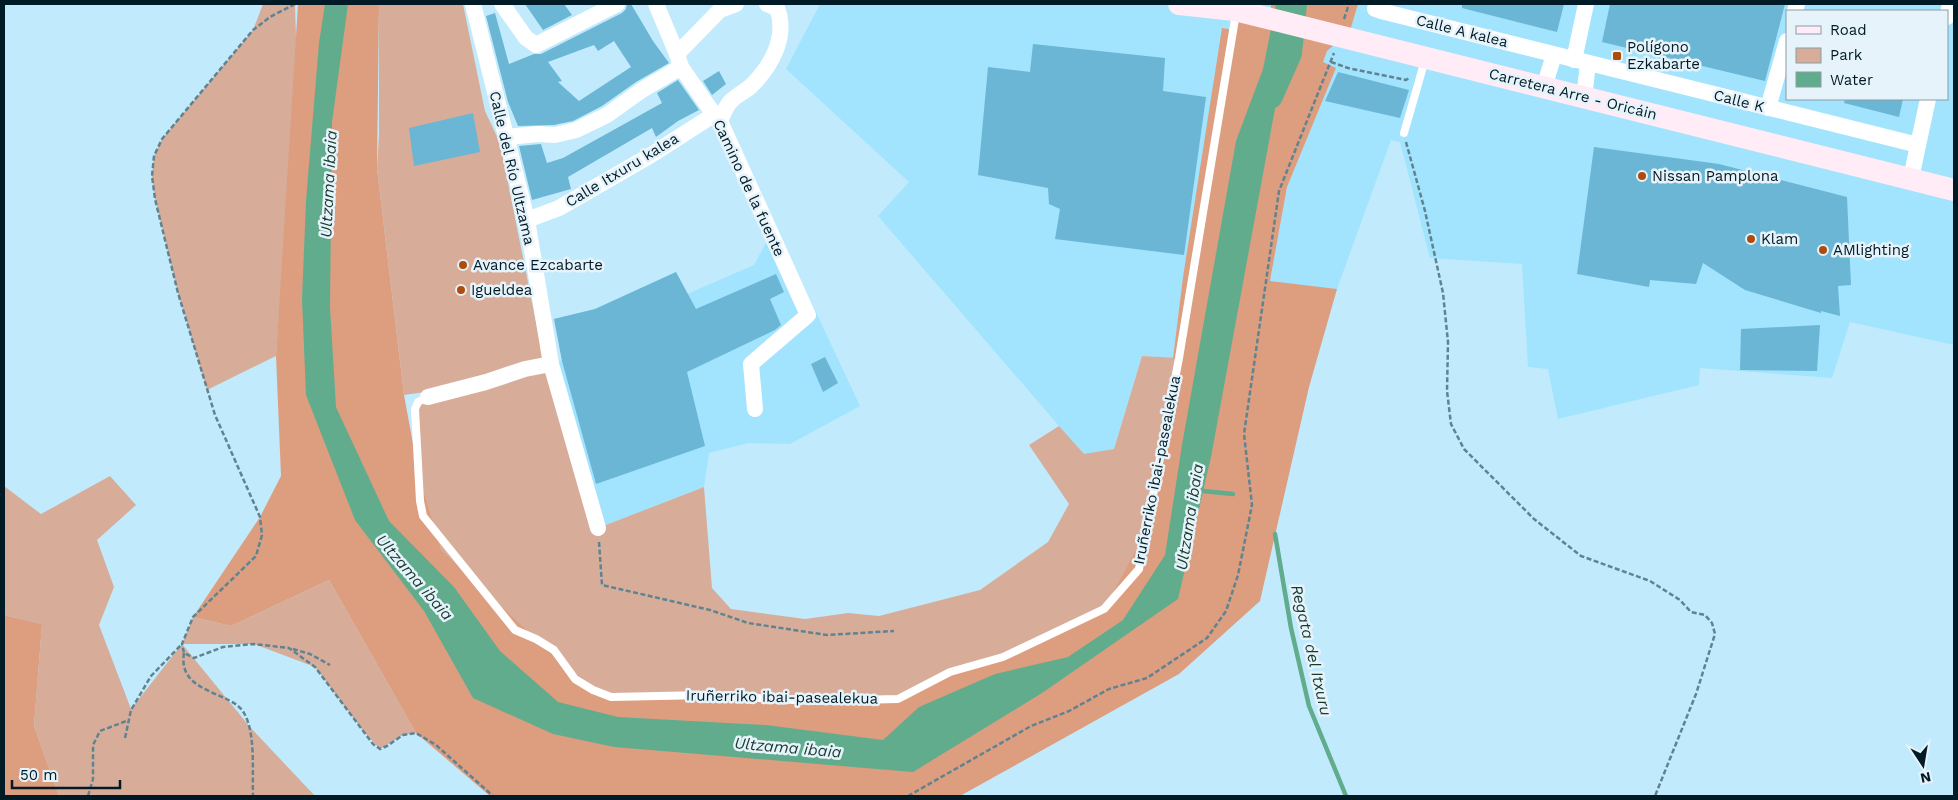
<svg xmlns="http://www.w3.org/2000/svg" width="1958" height="800" viewBox="0 0 1958 800" font-family="'Work Sans',sans-serif">
<style>
.built{fill:#a2e3fe;fill-rule:evenodd}
.green{fill:#d7ad9a}
.forest{fill:#dd9d7f}
.water{fill:#62ac8e}
.lines{fill:none;stroke-linecap:round;stroke-linejoin:round}
.stream{stroke:#62ac8e;stroke-width:4.5}
.river{stroke:#62ac8e;stroke-width:26}
.building{fill:#6ab6d4;fill-rule:evenodd}
.path{stroke:#608391;stroke-width:2.5;stroke-dasharray:5 2.5;stroke-linecap:butt}
.lane{stroke:#fff;stroke-width:8}
.street{stroke:#fff;stroke-width:16}
.secondary{stroke:#ffecf6;stroke-width:22}
.poi-dot{fill:#ae4c0e;stroke:#e6f3fa;stroke-width:2}
.labels{text-anchor:middle;stroke-width:5;stroke-linejoin:round;paint-order:stroke}
.street-label{font-size:15px;fill:#001b26;stroke:#e6f3fa}
.poi-label{font-size:15px;fill:#001b26;stroke:#e6f3fa;text-anchor:start}
.water-label{font-size:16px;font-style:italic;fill:#183a2d;stroke:#e6f3fa}
</style>
<rect width="100%" height="100%" fill="#c1ebfd"/>
<!-- built -->
<g class="built">
<path d="M 820,4 L 1271,4 L 1350,31 L 1358,4 L 1954,4 L 1954,345 L 1850,322 L 1832,378 L 1700,368 L 1699,385 L 1558,419 L 1548,369 L 1528,367 L 1522,264 L 1430,258 L 1400,142 L 1391,140 L 1337,289 L 1270,282 L 1287,187 L 1336,68 L 1322,62 L 1327,51 L 1223,28 L 1183,277 L 1173,358 L 1142,356 L 1114,449 L 1084,455 L 878,216 L 909,182 L 786,69 ZM 1787,11 L 1947,11 L 1947,99 L 1787,99 Z"/>
<polygon points="731,131 860,406 790,444 748,443 709,453 704,487 598,528 545,365 562,360 554,319 595,309 676,272 687,294 754,265 768,239"/>
</g>
<!-- green -->
<g class="green">
<polygon points="263,4 295,4 297,70 276,356 207,390 178,293 155,199 152,176 154,156 162,139 253,30"/>
<polygon points="379,4 463,4 485,111 500,143 543,357 598,528 704,487 712,588 731,609 805,619 848,613 879,616 980,590 1048,542 1069,504 1029,445 1059,426 1084,454 1114,449 1142,356 1179,358 1139,569 1104,609 898,699 611,697 575,679 554,650 486,602 432,540 420,501 417,404 425,392 404,395 377,168 379,135"/>
<polygon points="110,476 136,505 97,540 114,587 99,625 131,709 182,644 193,617 231,626 329,580 416,733 403,735 380,749 364,732 315,667 254,644 182,644 250,727 315,796 59,796 34,726 42,624 4,615 4,486 41,514"/>
</g>
<!-- forest -->
<g class="forest">
<polygon points="298,4 379,4 377,168 404,395 419,476 441,550 566,667 611,697 706,695 898,699 1104,609 1147,530 1178,358 1173,358 1183,277 1222,28 1234,30 1235,19 1271,12 1271,4 1358,4 1350,31 1327,51 1323,62 1336,68 1287,187 1270,281 1337,289 1309,387 1260,601 1179,674 960,796 490,796 416,733 329,580 231,626 193,617 260,517 281,476 276,356"/>
<polygon points="4,615 42,624 34,726 59,796 4,796"/>
</g>
<!-- water -->
<polygon class="water" points="325,4 348,4 332,122 330,307 336,407 389,521 454,587 500,651 558,702 618,717 766,725 883,740 919,707 995,674 1068,657 1123,620 1165,555 1182,445 1236,141 1263,69 1276,4 1297,4 1274,114 1211,457 1178,599 1042,693 913,772 614,747 553,734 473,698 424,611 355,520 306,395 302,299 306,201 319,43"/>
<g class="lines">
<!-- stream -->
<g class="stream">
<polyline points="1203,491 1233,494"/>
<polyline points="1275,534 1291,628 1309,706 1346,796"/>
</g>
<!-- river -->
<polyline class="river" points="1270,96 1289,53 1294,4"/>
</g>
<!-- building -->
<g class="building">
<polygon points="525,4 564,4 572,15 543,30"/>
<path d="M 627,4 L 631,4 L 653,41 L 669,63 L 636,82 L 602,106 L 573,121 L 554,125 L 518,126 L 508,102 L 486,16 L 495,13 L 509,64 L 534,54 L 541,54 L 622,13 L 626,9 ZM 614,41 L 631,67 L 579,101 L 558,82 L 562,81 L 548,62 L 594,45 L 598,51 Z"/>
<polygon points="1462,4 1564,4 1557,32 1462,8"/>
<polygon points="1610,4 1785,4 1765,81 1602,42"/>
<polygon points="1033,44 1165,58 1163,91 1206,97 1184,255 1055,239 1060,209 1049,204 1048,188 978,175 988,67 1030,72"/>
<polygon points="719,71 726,84 712,95 703,81"/>
<polygon points="1338,72 1409,90 1400,118 1325,101"/>
<polygon points="678,80 699,110 678,121 656,137 652,128 568,177 571,189 532,200 519,146 541,144 547,163 563,158 662,103 657,93"/>
<polygon points="1845,99 1903,99 1899,117 1844,103"/>
<polygon points="473,113 480,152 414,166 409,128"/>
<polygon points="1594,147 1719,164 1847,197 1851,285 1838,286 1840,316 1821,311 1821,313 1745,290 1703,263 1696,284 1650,280 1649,287 1577,274"/>
<polygon points="676,272 696,309 776,274 784,292 770,299 781,325 775,330 687,372 705,446 596,484 562,361 554,319 595,309"/>
<polygon points="1820,325 1817,371 1740,370 1741,329"/>
<polygon points="825,357 838,383 823,392 811,364"/>
</g>
<g class="lines">
<!-- path -->
<g class="path">
<polyline points="295,4 270,17 253,30 162,139 154,156 152,176 155,199 178,293 215,415 260,517 262,535 256,556 193,617 182,644 184,653 194,658 223,647 254,644 289,648 315,667 373,744 380,749 387,746 403,735 416,733 436,745 493,796"/>
<polyline points="1344,19 1349,4"/>
<polyline points="1331,62 1348,68 1406,80 1409,78"/>
<polyline points="1406,142 1425,211 1443,293 1448,342 1447,391 1451,424 1464,449 1534,519 1581,556 1650,581 1680,600 1691,612 1705,615 1712,623 1715,634 1696,694 1655,796"/>
<polyline points="599,542 602,585 710,610 748,623 827,635 894,631"/>
<polyline points="293,649 310,654 330,665"/>
<path d="M 184,653 C 177,694 232,691 244,713 C 256,734 252,772 253,796"/>
<polyline points="125,738 131,710 151,676 182,644"/>
<polyline points="88,796 93,779 93,745 100,731 129,720"/>
<polyline points="908,796 1031,726 1069,711 1109,689 1147,678 1207,638 1226,611 1238,575 1252,505 1244,434 1279,191 1334,53"/>
</g>
<!-- lane -->
<g class="lane">
<polyline points="1404,133 1425,60"/>
<polyline points="428,397 418,402 415,409 420,501 423,516 515,630 536,639 554,650 575,679 593,690 611,697 706,695 813,701 898,699 950,672 1003,657 1104,609 1139,569 1179,358 1235,19"/>
</g>
<!-- street -->
<g class="street">
<polyline points="473,4 527,220 551,364 598,528"/>
<polyline points="502,4 526,38 536,45 617,4"/>
<polyline points="656,4 677,54"/>
<polyline points="1376,4 1375,9 1381,11 1918,145"/>
<polyline points="1795,11 1797,4"/>
<polyline points="1947,17 1950,4"/>
<polyline points="1574,60 1586,4"/>
<polyline points="681,67 708,106 720,121 808,315 751,364 755,409"/>
<polyline points="1544,87 1554,55"/>
<polyline points="1584,97 1588,64"/>
<polyline points="1768,108 1787,41"/>
<path d="M 720,121 C 723,114 726,106 731,101 C 737,95 744,92 750,87 C 771,67 788,37 777,8 L 767,4"/>
<polyline points="507,137 538,134 555,135 576,130 607,115 642,90 681,67 677,54 720,10 736,4"/>
<polyline points="1911,178 1928,99"/>
<polyline points="527,220 559,208 651,155 715,114"/>
<polyline points="428,397 486,382 525,369 551,364"/>
</g>
<!-- secondary -->
<polyline class="secondary" points="1179,4 1235,10 1954,190"/>
</g>
<!-- markers -->
<g class="poi-dot">
<rect x="1612" y="51" width="10" height="10" rx="2.5"/>
<circle cx="1642" cy="176" r="5"/>
<circle cx="1751" cy="239" r="5"/>
<circle cx="1823" cy="250" r="5"/>
<circle cx="463" cy="265" r="5"/>
<circle cx="461" cy="290" r="5"/>
</g>
<g class="labels">
<!-- street labels -->
<g class="street-label">
<text transform="translate(1462 31) rotate(14)" y="5">Calle A kalea</text>
<text transform="translate(1573 94) rotate(14)" y="5">Carretera Arre - Oricáin</text>
<text transform="translate(1739 101) rotate(14)" y="5">Calle K</text>
<text transform="translate(512 168) rotate(77)" y="5">Calle del Río Ultzama</text>
<text transform="translate(622 170) rotate(-31)" y="5">Calle Itxuru kalea</text>
<text transform="translate(749 188) rotate(65)" y="5">Camino de la fuente</text>
<text transform="translate(1157 470) rotate(-79)" y="5">Iruñerriko ibai-pasealekua</text>
<text transform="translate(782 697) rotate(1)" y="5">Iruñerriko ibai-pasealekua</text>
</g>
<!-- poi labels -->
<g class="poi-label">
<text x="1627" y="52">Polígono<tspan x="1627" dy="17">Ezkabarte</tspan></text>
<text x="1652" y="181">Nissan Pamplona</text>
<text x="1761" y="244">Klam</text>
<text x="1833" y="255">AMlighting</text>
<text x="473" y="270">Avance Ezcabarte</text>
<text x="471" y="295">Igueldea</text>
</g>
<!-- water labels -->
<g class="water-label">
<text transform="translate(328 184) rotate(-87)" y="6">Ultzama ibaia</text>
<text transform="translate(1189 517) rotate(-81)" y="6">Ultzama ibaia</text>
<text transform="translate(415 577) rotate(49)" y="6">Ultzama ibaia</text>
<text transform="translate(1312 650) rotate(77)" y="6">Regata del Itxuru</text>
<text transform="translate(788 747) rotate(5)" y="6">Ultzama ibaia</text>
</g>
</g>
<!-- border -->
<rect width="1958" height="800" fill="none" stroke="#001b26" stroke-width="10"/>
<!-- legend -->
<rect x="1786" y="10" width="162" height="90" fill="#e6f3fa" stroke="#8a9da5"/>
<rect x="1796" y="26" width="25" height="8" fill="#ffecf6" stroke="#8a9da5"/>
<text x="1830" y="35" font-size="15" fill="#001b26">Road</text>
<rect x="1796" y="48" width="25" height="15" fill="#d7ad9a" stroke="#8a9da5"/>
<text x="1830" y="60" font-size="15" fill="#001b26">Park</text>
<rect x="1796" y="72" width="25" height="15" fill="#62ac8e" stroke="#8a9da5"/>
<text x="1830" y="85" font-size="15" fill="#001b26">Water</text>
<!-- north arrow -->
<g transform="translate(1923 765) rotate(168)" stroke="#e6f3fa" stroke-width="4" paint-order="stroke">
<path d="M0-4L9 19L0 12L-9 19Z" fill="#001b26"/>
<text y="-8" font-size="14" font-weight="bold" text-anchor="middle" fill="#001b26">N</text>
</g>
<!-- scale -->
<path d="M12 780v8h108v-8" fill="none" stroke="#001b26" stroke-width="2.5"/>
<text x="20" y="780" font-size="15" fill="#001b26" stroke="#e6f3fa" stroke-width="4" paint-order="stroke">50 m</text>
</svg>
